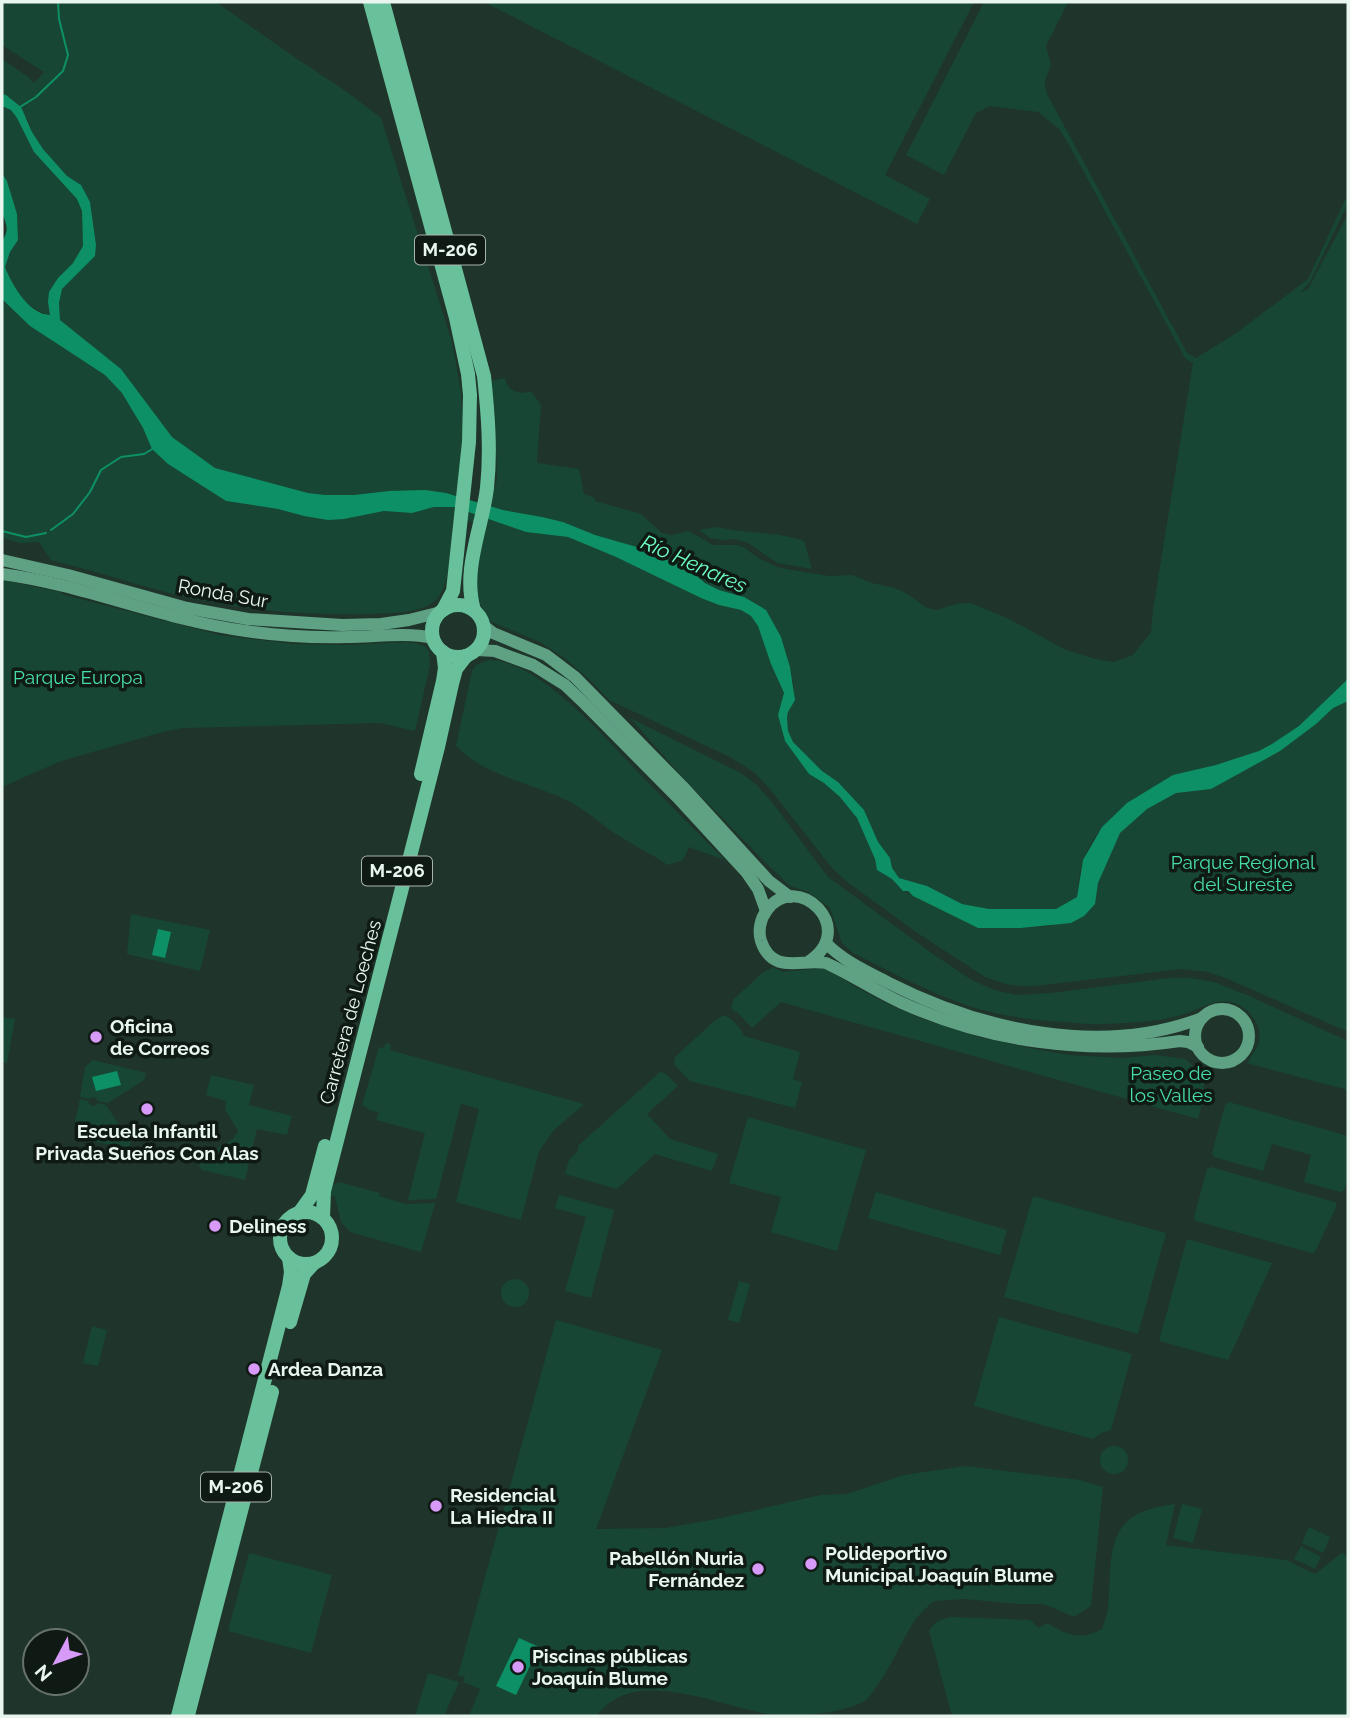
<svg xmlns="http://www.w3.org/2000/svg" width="1350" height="1718" viewBox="0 0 1350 1718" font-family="Raleway,sans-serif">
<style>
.green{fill:#174734}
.water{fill:#0e9066}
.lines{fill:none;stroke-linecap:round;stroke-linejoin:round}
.stream{stroke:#0e9066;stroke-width:2}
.secondary{stroke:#5fa183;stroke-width:12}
.primary{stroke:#69c19b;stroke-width:14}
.poi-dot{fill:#d89af8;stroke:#101a15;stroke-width:2.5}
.labels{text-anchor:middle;stroke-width:7;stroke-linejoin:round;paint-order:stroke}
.shield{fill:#101a15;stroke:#a8b4ae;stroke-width:2}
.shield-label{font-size:18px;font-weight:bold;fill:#e9f6ef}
.street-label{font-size:19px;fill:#e9f6ef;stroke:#101a15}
.park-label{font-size:19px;fill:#48dfa6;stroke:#101a15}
.poi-label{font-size:19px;font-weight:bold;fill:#e9f6ef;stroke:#101a15;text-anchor:start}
.water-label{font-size:21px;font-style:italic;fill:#6effc4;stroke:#101a15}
</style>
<rect width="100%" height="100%" fill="#1f342a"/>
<!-- green -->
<g class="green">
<polygon points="2,2 216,2 290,54 347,92 381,118 452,342 461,391 463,436 457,496 446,493 389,491 354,495 325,495 308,493 215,468 172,437 121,369 60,320 59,303 62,289 95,256 96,245 90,202 81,185 67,176 43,149 32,132 28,120 6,96 2,94 2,59 28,77 34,83 44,72 2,45"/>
<polygon points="484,2 974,2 885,175 930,199 917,224"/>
<path d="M 984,2 L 1068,2 L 1046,46 L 1051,64 C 1047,79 1042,77 1047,94 L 1187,353 L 1196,358 L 1235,334 L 1308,279 L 1348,194 L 1348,203 L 1310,282 L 1300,293 L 1308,289 L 1348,214 L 1348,1032 L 1228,979 L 1208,972 L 1181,969 L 1035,986 L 1019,986 L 1006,984 L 985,977 L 919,934 L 847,882 L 832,868 L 769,788 L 755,773 L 730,757 L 609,700 L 592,682 L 566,659 L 540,642 L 487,620 L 476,594 L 476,574 L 485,529 L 470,521 L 453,519 C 451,542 452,584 436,600 C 422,614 388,613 369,614 C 315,615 263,612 210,602 C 156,592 104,573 51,560 L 39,542 L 20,543 L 2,538 L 2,298 L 30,326 L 105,375 L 122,393 L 143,428 L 153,449 L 168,464 L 226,501 L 278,509 L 304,516 L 344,519 L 384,511 L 412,513 L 434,507 L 453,507 L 526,532 L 568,537 L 616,557 L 701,598 L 719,605 L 741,610 L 751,616 L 758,626 L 778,680 L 784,694 L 778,715 L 785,741 L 809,774 L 824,783 L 840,797 L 857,818 L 875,859 L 877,870 L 892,879 L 898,886 L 913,896 L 978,928 L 1021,928 L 1050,926 L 1094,904 L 1098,883 L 1107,860 L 1120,833 L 1134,820 L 1142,794 C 1116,810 1095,830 1084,859 C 1079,870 1079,885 1077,897 L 1056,909 L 989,909 L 962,904 L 927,886 L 899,878 L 892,868 L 890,858 L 877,842 L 864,810 L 838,782 L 822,771 L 793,742 L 788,731 L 787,718 L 794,688 L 790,667 L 781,637 L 744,597 L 719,590 L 705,583 L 692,572 L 672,561 L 649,556 L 637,547 L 595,535 L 563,522 L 542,517 L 503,510 L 489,506 L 497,480 L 495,413 L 490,381 L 505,378 C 508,392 518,395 531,391 L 541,405 L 537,463 L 579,469 L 584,494 L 595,498 L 595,501 L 641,514 L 662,533 L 671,535 L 689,531 L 713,545 L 737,545 L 745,548 L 758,558 L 780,568 L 829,576 L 852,575 L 872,583 L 894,588 L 906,593 L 927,608 L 937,610 L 956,604 L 971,603 L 1011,620 L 1066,650 L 1096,659 L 1114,662 L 1133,655 L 1151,632 L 1153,610 L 1193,363 L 1185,358 L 1068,143 L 1059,129 L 1038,112 L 990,106 L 976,113 L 944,175 L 906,155 Z"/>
<path d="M 2,106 L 11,110 L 17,118 L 34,152 L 77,199 L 82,211 L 83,246 L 73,263 L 58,278 L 50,315 C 26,309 14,289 5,267 L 10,252 L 18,240 L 17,214 L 7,181 L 2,173 Z"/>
<path d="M 717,527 C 746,534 777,531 804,541 L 812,569 L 777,563 L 748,543 L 735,539 L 722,540 L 710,538 L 699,530 Z"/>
<polygon points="2,580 61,592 61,594 220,635 294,644 344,645 405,642 415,643 424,646 429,651 430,665 415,731 380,723 183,728 166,731 61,761 2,787"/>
<path d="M 488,660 C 539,660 603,736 637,771 C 666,801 695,830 725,860 L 689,847 L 683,860 L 668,865 C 651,854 633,845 616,834 C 598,822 583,807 562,798 C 529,783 482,774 456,746 L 472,671 L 476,665 Z"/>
<path d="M 630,718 L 741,773 L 757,785 L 775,806 L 828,877 L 933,954 L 970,979 L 994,990 L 1016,995 L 1051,993 L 1169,978 L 1190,978 L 1214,982 L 1247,995 L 1348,1041 L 1348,1090 L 1247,1063 C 1251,1057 1255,1051 1258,1045 C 1265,1028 1250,1008 1234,1003 C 1213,997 1197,1012 1178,1016 C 1154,1022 1127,1023 1103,1024 C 1091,1025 1078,1023 1065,1022 C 1026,1020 987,1014 950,999 C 917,986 885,969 853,953 L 842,943 L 830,908 L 808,892 L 790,886 L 767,864 L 687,782 Z"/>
<polygon points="131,914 210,930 200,971 127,954"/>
<path d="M 773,967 L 783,972 L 821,968 L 829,970 L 852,985 L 890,1005 L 925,1020 L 979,1037 L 1034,1049 L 1070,1055 L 1122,1058 L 1155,1055 L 1185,1059 L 1198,1070 L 1204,1083 L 1203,1099 L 1198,1119 L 781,1002 L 752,1028 L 736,1011 L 734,1012 C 730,1007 732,1004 734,999 L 761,974 Z"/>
<path d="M 724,1015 C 732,1018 741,1028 744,1036 L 800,1052 L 793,1079 L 802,1082 L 795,1108 L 690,1081 L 674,1064 L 675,1057 L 712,1023 Z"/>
<polygon points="2,1017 15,1019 7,1063 2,1062"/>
<polygon points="386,1043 391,1044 390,1050 584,1104 554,1130 539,1151 521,1220 456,1202 479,1109 461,1104 436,1199 408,1200 425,1133 376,1120 379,1112 372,1111 362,1105 379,1047 384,1048"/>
<polygon points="93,1060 146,1073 144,1080 108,1103 98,1101 94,1097 89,1099 80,1097 85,1067"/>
<polygon points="660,1072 666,1074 678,1086 647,1114 670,1139 718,1154 712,1171 655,1154 617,1189 565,1174 569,1160 578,1151 578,1146"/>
<polygon points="211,1075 254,1085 249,1105 292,1116 287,1135 257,1129 245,1180 202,1170 199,1166 201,1159 234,1138 238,1131 225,1109 226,1101 206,1095"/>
<polygon points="80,1099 88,1101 89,1104 94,1106 99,1103 106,1105 131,1143 128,1149 75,1137 77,1128 74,1127"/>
<polygon points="1229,1102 1348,1136 1348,1180 1344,1190 1340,1192 1304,1182 1311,1155 1272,1144 1263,1171 1214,1157 1212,1153 1225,1105"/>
<polygon points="748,1117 866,1150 837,1251 771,1232 781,1197 729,1183"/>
<polygon points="1211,1167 1335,1202 1337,1205 1315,1252 1312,1253 1196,1221 1194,1217 1207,1169"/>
<path d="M 339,1182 L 380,1193 L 379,1196 L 405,1204 L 435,1203 L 421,1252 L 350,1232 L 341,1222 L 335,1197 L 327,1194 C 329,1188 333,1184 339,1182 Z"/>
<polygon points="876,1192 1007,1230 1000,1255 868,1218"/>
<polygon points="559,1195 614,1210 591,1298 565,1291 586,1217 555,1208"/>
<polygon points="1033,1196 1166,1233 1138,1334 1004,1297"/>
<polygon points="1187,1239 1272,1263 1228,1360 1159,1341"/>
<circle cx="515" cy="1293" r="14"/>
<polygon points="739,1281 750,1284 739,1323 728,1320"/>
<polygon points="999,1317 1132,1354 1111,1430 1101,1433 1093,1439 974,1406"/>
<path d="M 556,1320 L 662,1350 L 596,1529 L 666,1528 L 717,1519 L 821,1495 L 847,1494 L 904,1475 L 966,1466 L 1080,1480 L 1103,1487 L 1091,1606 L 1074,1617 L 1044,1604 L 1018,1604 L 965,1599 L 934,1601 C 927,1607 920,1613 915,1620 C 900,1643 891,1668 874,1690 C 871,1694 868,1699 863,1702 C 847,1711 803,1717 784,1716 C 731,1713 635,1660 597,1716 L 469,1716 L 480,1689 L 463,1682 L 465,1677 L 458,1675 Z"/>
<polygon points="92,1326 107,1330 98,1366 83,1363"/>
<circle cx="1114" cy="1460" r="14"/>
<path d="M 1175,1504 L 1166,1545 L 1286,1560 L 1315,1574 L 1342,1553 L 1348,1557 L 1348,1716 L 952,1716 L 929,1631 C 935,1621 941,1619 951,1617 L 1030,1620 L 1039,1628 L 1047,1623 C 1067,1635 1080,1641 1102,1629 C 1104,1622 1107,1615 1108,1608 C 1112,1577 1104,1530 1138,1514 C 1150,1508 1162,1506 1175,1504 Z"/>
<polygon points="1182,1504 1202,1509 1193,1543 1173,1538"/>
<polygon points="1309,1527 1330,1537 1323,1553 1302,1543"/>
<polygon points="1301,1546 1321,1557 1315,1569 1294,1559"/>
<polygon points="249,1553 332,1575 311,1653 228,1631"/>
<polygon points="428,1673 459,1682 444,1716 415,1716"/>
</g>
<!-- water -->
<g class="water">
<path d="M 2,94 L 6,95 L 21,107 L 32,132 L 43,149 L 67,176 L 81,185 L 90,202 L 96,245 L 95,256 L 62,289 L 59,303 L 60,320 L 121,369 L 172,437 L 215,468 L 308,493 L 325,495 L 354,495 L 389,491 L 425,490 L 446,493 L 503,510 L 542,517 L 563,522 L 595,535 L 637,547 L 649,556 L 671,561 L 692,572 L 705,583 L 719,590 L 744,597 L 766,610 L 781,637 L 790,667 L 795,700 L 788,712 L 787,718 L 788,731 L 793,742 L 822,771 L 838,782 L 864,810 L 878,842 L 890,858 L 892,868 L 899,878 L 927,886 L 962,904 L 989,909 L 1056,909 L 1077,897 L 1083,860 L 1102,827 L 1127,803 L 1173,775 L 1216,765 L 1259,751 L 1272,744 L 1299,726 L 1348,679 L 1348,701 L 1333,708 L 1316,724 L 1280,751 L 1211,789 L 1176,793 L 1147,809 L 1120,833 L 1098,883 L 1095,904 L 1084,916 L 1071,923 L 1021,928 L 978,928 L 913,896 L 908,891 L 903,891 L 892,879 L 877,870 L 875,859 L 857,818 L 840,797 L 824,783 L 809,774 L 785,741 L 778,715 L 784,693 L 771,664 L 758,626 L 751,616 L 741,610 L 719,605 L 701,598 L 616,557 L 568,537 L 526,532 L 454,507 L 434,507 L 412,513 L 384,511 L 344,519 L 328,520 L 304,516 L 278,509 L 226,501 L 168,464 L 152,449 L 143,428 L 122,393 L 105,375 L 30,326 L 3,300 L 2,241 C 12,227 3,222 2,208 C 0,197 2,185 2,173 L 7,181 L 17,214 L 18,240 L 10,252 L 5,267 C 11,282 23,304 39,312 C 42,314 46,314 50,315 L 48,302 L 49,292 L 58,278 L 73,263 L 83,246 L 82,211 L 77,199 L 34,152 L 17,118 L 11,110 L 2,106 Z"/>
<polygon points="158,929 171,932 165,958 152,955"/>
<polygon points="117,1071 121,1085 96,1091 92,1077"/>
<polygon points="519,1638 539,1647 516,1695 496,1686"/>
</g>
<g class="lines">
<!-- stream -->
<g class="stream">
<polyline points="20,107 36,97 63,71 68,55 59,19 58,2"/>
<polyline points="51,530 73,514 90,492 101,470 121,457 144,454 154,448"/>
<polyline points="2,531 26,537 46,533"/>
</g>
<!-- secondary -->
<g class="secondary">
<polyline points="2,560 68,575 187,608 248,619 342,625 381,624 409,620 441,612"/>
<path d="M 2,574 C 85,585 163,620 246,631 C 279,636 314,638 348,637 C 376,637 405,632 433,638"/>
<polyline points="484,626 493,633 546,655 575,677 685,789 769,881 790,897"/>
<polyline points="477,650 495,651 533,665 565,685 585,704 677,797 747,873 758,889 766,911"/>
<path d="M 826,943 C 843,961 868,972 889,983 C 982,1030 1101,1057 1202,1018"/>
<path d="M 808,962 C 860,929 797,869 767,910 C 760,919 758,931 761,941 C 773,976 802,958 826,963 C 852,975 876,991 902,1003 C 989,1042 1086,1055 1180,1041 L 1188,1042 L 1198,1047"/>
<circle cx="1222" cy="1036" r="27"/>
</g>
<!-- primary -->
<g class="primary">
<polyline points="370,2 456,318 468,374 470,395 469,442 453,591 443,610"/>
<path d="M 383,2 L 484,376 C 488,414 491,450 487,488 C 482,529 462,570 474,610"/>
<circle cx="458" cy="631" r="26"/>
<polyline points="421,774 443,681 445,668 443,652"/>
<circle cx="306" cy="1238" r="26"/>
<polyline points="299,1213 312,1195 325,1146"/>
<polyline points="323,1217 324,1191 401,892 438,747 452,684 456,669 466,656"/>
<polyline points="290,1322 304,1274 313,1264"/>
<polyline points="188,1715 272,1392"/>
<polyline points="178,1716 289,1286 291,1272 289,1258"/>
</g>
</g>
<!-- markers -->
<g class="poi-dot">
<circle cx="96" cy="1037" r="7"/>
<circle cx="147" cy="1109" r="7"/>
<circle cx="215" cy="1226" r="7"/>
<circle cx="254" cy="1369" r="7"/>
<circle cx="436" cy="1506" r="7"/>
<circle cx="811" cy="1564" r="7"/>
<circle cx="758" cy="1569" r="7"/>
<circle cx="518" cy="1667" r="7"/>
</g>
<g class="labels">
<!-- shield labels -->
<g class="shield">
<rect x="415" y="235.5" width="70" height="29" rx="5"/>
<rect x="362" y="856.5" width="70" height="29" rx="5"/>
<rect x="201" y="1472.5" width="70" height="29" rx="5"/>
</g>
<g class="shield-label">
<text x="450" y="256">M-206</text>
<text x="397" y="877">M-206</text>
<text x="236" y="1493">M-206</text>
</g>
<!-- street labels -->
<g class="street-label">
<text transform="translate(223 593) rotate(10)" y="7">Ronda Sur</text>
<text transform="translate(350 1012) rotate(-75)" y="7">Carretera de Loeches</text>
</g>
<!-- park labels -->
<g class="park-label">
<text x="78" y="684">Parque Europa</text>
<text x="1243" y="869">Parque Regional<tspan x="1243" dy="22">del Sureste</tspan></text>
<text x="1171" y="1080">Paseo de<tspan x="1171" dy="22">los Valles</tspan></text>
</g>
<!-- poi labels -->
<g class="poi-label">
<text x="110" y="1033">Oficina<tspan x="110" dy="22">de Correos</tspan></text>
<text x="147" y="1138" text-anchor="middle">Escuela Infantil<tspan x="147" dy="22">Privada Sueños Con Alas</tspan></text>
<text x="229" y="1233">Deliness</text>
<text x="268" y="1376">Ardea Danza</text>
<text x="450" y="1502">Residencial<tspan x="450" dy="22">La Hiedra II</tspan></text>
<text x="825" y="1560">Polideportivo<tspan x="825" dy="22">Municipal Joaquín Blume</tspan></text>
<text x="744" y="1565" text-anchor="end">Pabellón Nuria<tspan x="744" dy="22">Fernández</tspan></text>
<text x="532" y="1663">Piscinas públicas<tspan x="532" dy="22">Joaquín Blume</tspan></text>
</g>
<!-- water labels -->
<g class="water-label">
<text transform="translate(694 564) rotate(24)" y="7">Río Henares</text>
</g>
</g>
<!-- border -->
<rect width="1350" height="1718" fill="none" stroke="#e9f6ef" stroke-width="7"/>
<!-- north arrow -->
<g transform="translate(56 1662) rotate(229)"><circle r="33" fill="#101a15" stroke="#67726c" stroke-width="2"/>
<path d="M0-5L12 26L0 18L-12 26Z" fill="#d89af8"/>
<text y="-10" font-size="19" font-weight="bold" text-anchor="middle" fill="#e9f6ef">N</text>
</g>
</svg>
